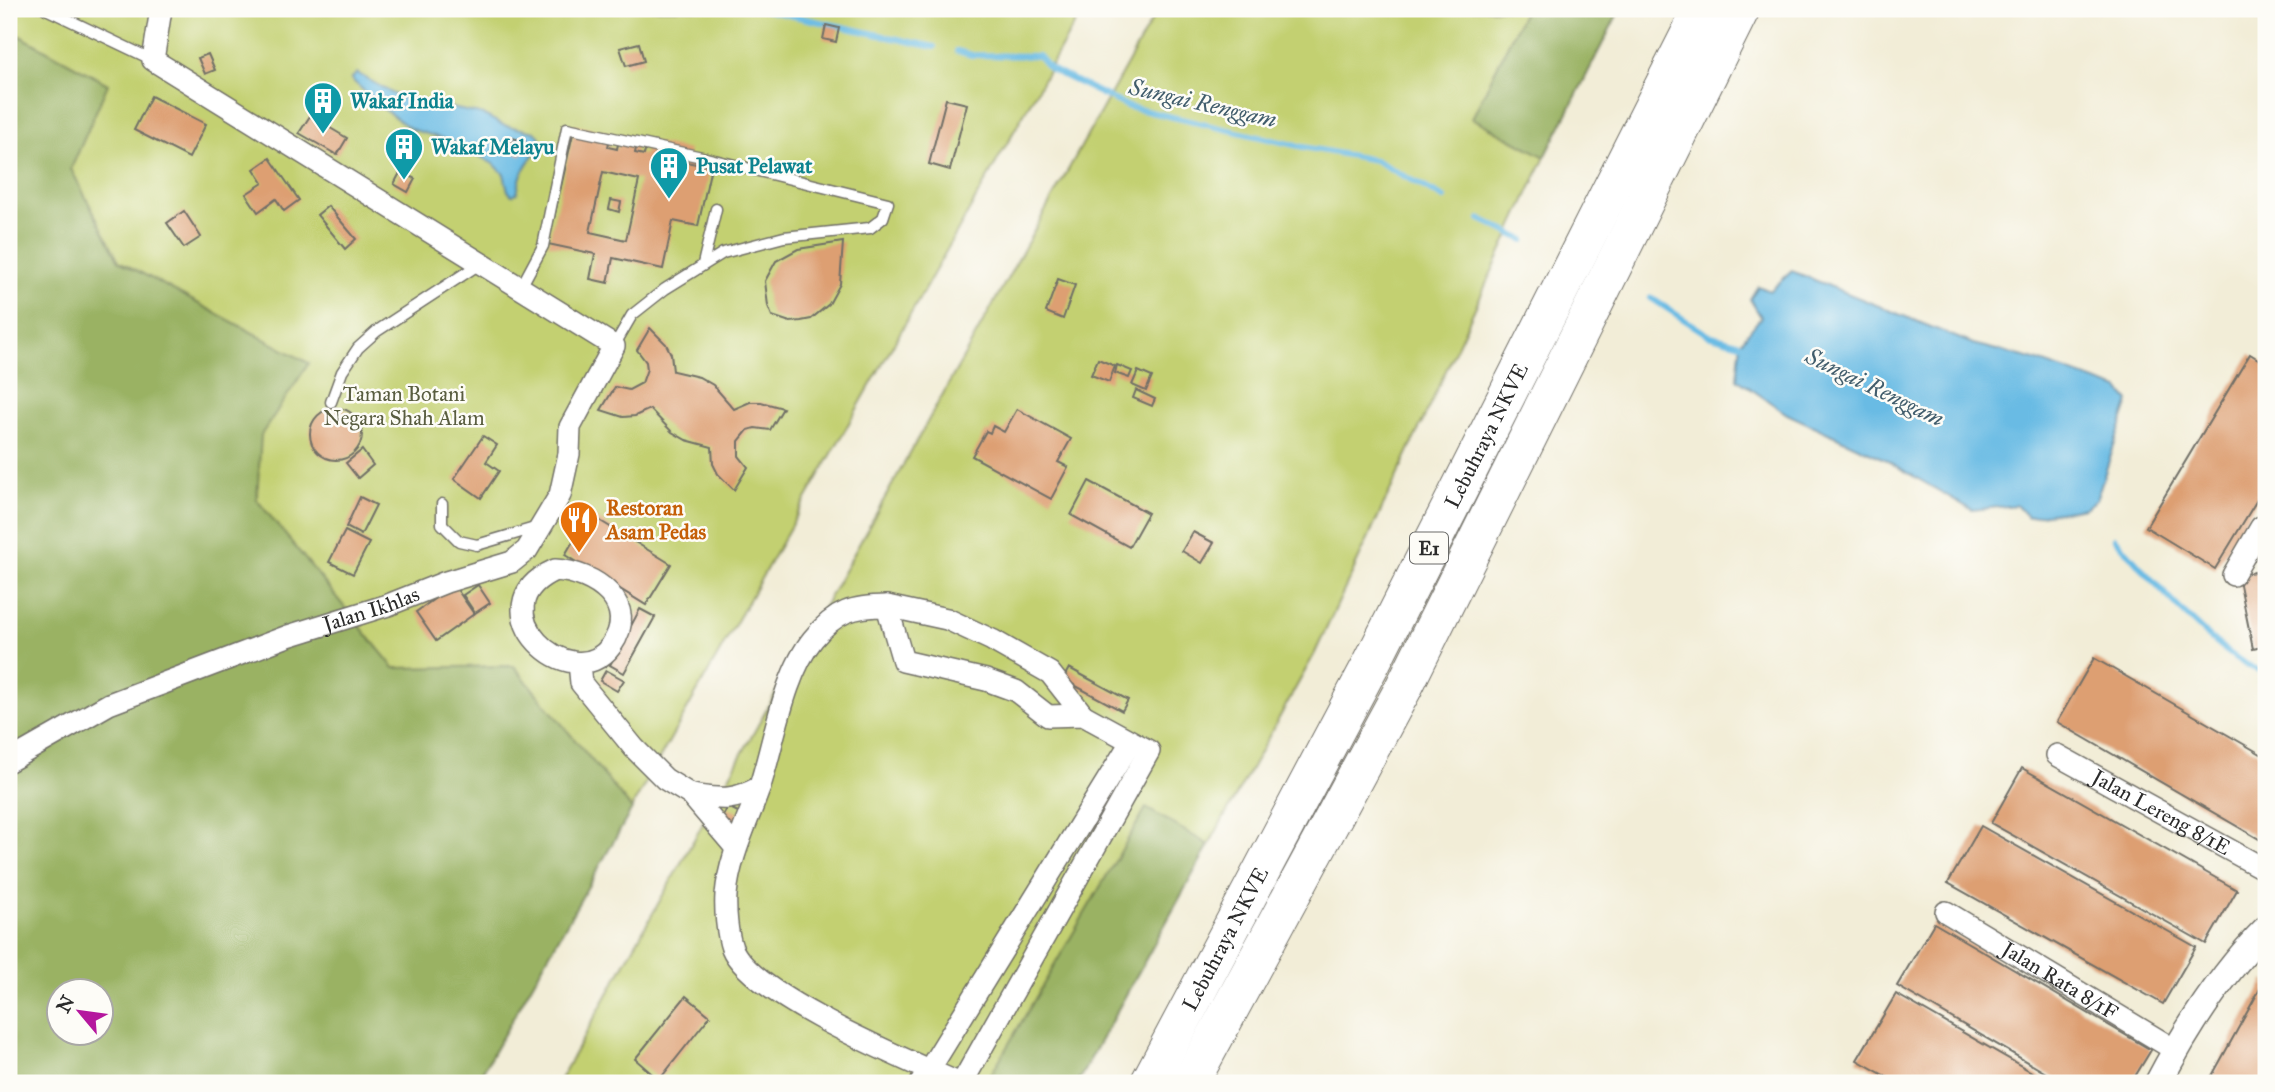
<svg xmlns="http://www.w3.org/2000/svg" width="2275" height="1092" viewBox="0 0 2275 1092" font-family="'IM FELL Great Primer',serif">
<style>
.green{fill:#c3d071;stroke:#777e4e;stroke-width:2;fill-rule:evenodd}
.forest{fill:#9ab263;stroke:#626e47;stroke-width:2;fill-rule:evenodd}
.water{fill:#69bbe4;stroke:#4a7388;stroke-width:2}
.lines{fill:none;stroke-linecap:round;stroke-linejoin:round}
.stream{stroke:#69bbe4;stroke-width:6}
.building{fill:#dd9f72;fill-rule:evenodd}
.service-casing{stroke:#716f67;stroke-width:13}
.minor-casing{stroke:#716f67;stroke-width:24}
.tertiary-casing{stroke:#716f67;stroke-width:29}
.motorway-casing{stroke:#716f67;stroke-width:39}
.service{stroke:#fff;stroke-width:10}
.minor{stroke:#fff;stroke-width:21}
.tertiary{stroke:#fff;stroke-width:26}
.motorway{stroke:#fff;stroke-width:37}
.labels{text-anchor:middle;stroke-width:5;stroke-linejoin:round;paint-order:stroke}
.shield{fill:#fdfcf7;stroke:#6a6a68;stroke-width:2}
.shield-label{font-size:19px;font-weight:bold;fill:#2b2b2b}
.culture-label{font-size:21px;font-weight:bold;fill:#0d838f;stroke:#fdfcf7;text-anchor:start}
.park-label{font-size:21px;fill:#595d40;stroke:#fdfcf7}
.street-label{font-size:21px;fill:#2b2b2b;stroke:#fdfcf7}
.food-label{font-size:21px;font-weight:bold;fill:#c56008;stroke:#fdfcf7;text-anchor:start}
.water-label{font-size:23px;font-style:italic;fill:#415d6c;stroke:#fdfcf7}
</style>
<rect width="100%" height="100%" fill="#fdfcf7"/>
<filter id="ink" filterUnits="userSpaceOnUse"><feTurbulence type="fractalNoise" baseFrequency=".0143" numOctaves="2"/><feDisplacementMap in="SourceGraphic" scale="14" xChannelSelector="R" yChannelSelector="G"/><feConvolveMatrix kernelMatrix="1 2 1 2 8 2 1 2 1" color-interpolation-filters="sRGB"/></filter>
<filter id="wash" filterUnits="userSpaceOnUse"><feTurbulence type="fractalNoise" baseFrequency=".00686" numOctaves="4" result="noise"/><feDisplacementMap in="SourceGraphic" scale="28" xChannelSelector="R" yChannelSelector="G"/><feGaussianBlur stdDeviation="1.57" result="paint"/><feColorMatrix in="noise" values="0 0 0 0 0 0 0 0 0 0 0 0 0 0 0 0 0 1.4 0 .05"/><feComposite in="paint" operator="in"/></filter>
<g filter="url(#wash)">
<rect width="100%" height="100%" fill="#f2edd7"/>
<!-- green -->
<g class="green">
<path d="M 9,9 L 1083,9 L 476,1083 L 9,1083 ZM 60,990 L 102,990 L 102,1032 L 60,1032 Z"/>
<polygon points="1158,9 1620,9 1545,157 1315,653 1077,1083 558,1083"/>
</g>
<!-- forest -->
<g class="forest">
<polygon points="1525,9 1620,9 1545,157 1472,118"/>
<path d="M 9,30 L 108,84 L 71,169 L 119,261 L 309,363 L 261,435 L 257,500 L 394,668 L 514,666 L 632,809 L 476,1083 L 9,1083 ZM 60,990 L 102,990 L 102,1032 L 60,1032 Z"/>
<polygon points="1146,808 1209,845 1077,1083 986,1083"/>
</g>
<!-- water -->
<g class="water">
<path d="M 357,73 L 397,96 L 484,115 L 503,125 L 535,132 L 540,137 C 537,154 531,156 524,169 C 520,176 519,185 517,193 L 512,195 L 508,191 L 504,174 L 495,165 L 454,142 L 411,129 L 381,107 L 351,79 Z"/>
<polygon points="1792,271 1973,344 2032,359 2119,389 2129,401 2096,500 2085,508 2027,517 2016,505 1972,510 1882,458 1787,414 1737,379 1741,342 1761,317 1750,299 1758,286 1770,291"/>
</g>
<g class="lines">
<!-- stream -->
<g class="stream">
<polyline points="762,9 934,47"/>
<polyline points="957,51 972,55 1039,56 1050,69 1129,107 1303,147 1375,160 1444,198"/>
<polyline points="1480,219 1524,240"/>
<polyline points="1651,298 1708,335 1748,346"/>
<path d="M 2115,538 C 2144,571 2225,666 2266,672"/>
</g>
</g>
<g id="blocks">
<!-- building -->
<g class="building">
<polygon points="826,25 839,28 836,42 823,39"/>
<polygon points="639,43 644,61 626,66 620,48"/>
<polygon points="208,54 215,70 205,74 198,58"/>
<polygon points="151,96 206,124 189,158 134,130"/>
<polygon points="946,99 967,104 950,170 929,164"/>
<polygon points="310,116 347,138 337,155 299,133"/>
<path d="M 575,125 L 611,133 L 608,147 L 617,149 L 620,135 L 638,139 L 635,153 L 644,155 L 648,141 L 689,150 L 686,162 L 711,167 L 698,226 L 673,221 L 663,269 L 613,258 L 608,283 L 590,279 L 595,254 L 548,244 ZM 603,172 L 639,180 L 626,240 L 590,232 Z"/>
<polygon points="512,138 525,141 522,155 509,152"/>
<polygon points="270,158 299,200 284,211 276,199 258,212 246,194 263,183 254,169"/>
<polygon points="401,171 415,179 408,192 394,184"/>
<polygon points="611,200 621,202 619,212 609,209"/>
<polygon points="328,206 356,239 345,249 317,215"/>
<polygon points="184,211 201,237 184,248 167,223"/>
<polygon points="843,242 840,284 829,304 811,319 801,321 790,322 772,316 768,306 765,281 776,261 798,249"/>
<polygon points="1058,279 1075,285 1063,319 1046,312"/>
<polygon points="650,328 666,344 671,354 673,371 699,377 713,385 734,409 750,402 761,402 783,408 770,430 755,428 748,430 739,441 739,456 748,467 734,490 718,474 713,464 712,447 686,440 672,432 650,409 635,416 623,417 601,410 615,387 629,390 642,383 647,369 646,362 637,350"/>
<polygon points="2250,354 2266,364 2266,485 2215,569 2146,527"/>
<polygon points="1098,359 1115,366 1109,382 1091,375"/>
<polygon points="1117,365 1132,371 1129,378 1115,373"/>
<polygon points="1138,371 1152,377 1146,391 1132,385"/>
<polygon points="1136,390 1155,399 1152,406 1133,398"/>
<circle cx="336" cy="434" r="26"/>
<polygon points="1017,409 1071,439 1058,462 1068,467 1051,499 972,456 986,431 990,433 993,426 1004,432"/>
<polygon points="483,436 497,445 486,462 499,471 481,498 454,479"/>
<polygon points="362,450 373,465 358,478 346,463"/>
<polygon points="1089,481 1148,513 1129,547 1071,515"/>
<polygon points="360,497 376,505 361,535 346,527"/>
<polygon points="589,514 671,564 646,605 565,555"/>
<polygon points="345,531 369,543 353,574 329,562"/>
<polygon points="1193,532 1214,543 1202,563 1182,551"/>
<polygon points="2266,570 2266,646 2253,649 2238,575"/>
<polygon points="454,585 474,614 436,641 416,612"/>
<polygon points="478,585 490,603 475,613 463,595"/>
<polygon points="640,609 655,617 624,673 610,665"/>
<polygon points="2094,658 2266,757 2266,843 2057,722"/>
<polygon points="1069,668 1128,700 1122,711 1063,679"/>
<polygon points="606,670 624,680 617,691 600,681"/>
<polygon points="2022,768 2237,890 2206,944 1991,823"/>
<polygon points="728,807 742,814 735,828 720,821"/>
<polygon points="1981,826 2196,947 2163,1004 1948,883"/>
<polygon points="1934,923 2151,1050 2131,1083 2063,1083 1897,986"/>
<polygon points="2266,978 2266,1083 2208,1083"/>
<polygon points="1896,994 2051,1083 1898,1083 1857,1060"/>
<polygon points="686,996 710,1016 659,1080 635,1059"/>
</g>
</g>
</g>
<g filter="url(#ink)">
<use href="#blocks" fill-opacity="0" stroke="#716f67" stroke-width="2"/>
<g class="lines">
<!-- service casing -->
<g class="service-casing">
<g id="service">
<polyline points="46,9 153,60"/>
<polyline points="703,264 716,209"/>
<polyline points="521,287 543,246 567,128 702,157 888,203 883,218 870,228 784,237 723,253 665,289 632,315 614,346"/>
<polyline points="331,402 342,372 358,348 377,331 481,263"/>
<polyline points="442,504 442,524 459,541 477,545 538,527"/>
</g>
</g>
<!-- minor casing -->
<g class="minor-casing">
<g id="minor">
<path d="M 555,570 C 594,572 641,604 611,646 C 572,700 472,607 555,570 Z"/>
<polyline points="2233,575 2261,527"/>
<polyline points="887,606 947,619 992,640 1050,673 1083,715"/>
<polyline points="579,663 581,683 634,748 665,779 691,795 736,848"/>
<path id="s1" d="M 2057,755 L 2266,870"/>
<path id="s2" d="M 9,761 L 109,704 L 288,636 L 388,605 L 446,582 L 512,562 L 527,550 L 560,495 L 569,454 L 570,427 L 614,346 L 153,60 L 161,9"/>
<path d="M 691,795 C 721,799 732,802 760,787"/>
<path id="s3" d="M 1946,912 L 2175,1050"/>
<polyline points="921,1083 1131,742"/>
<path d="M 958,1083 C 909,1061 751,996 732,948 C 727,934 725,910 726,895 C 729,858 747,823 759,789 C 774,744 783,676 813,639 C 836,611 853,606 887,606 L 903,661 L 986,680 L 1016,691 L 1048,716 L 1083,715 L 1149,751 L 962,1083"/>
</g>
</g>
<!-- tertiary casing -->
<g class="tertiary-casing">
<path id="tertiary" d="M 2158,1083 C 2187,1028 2222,973 2266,929"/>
</g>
<!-- motorway casing -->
<g class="motorway-casing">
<g id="motorway">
<path id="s4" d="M 1149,1083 L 1370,666 L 1702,9"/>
<polyline points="1190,1083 1403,689 1741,9"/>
</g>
</g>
<!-- service -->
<use href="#service" class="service"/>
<!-- minor -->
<use href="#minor" class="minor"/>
<!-- tertiary -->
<use href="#tertiary" class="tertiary"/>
<!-- motorway -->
<use href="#motorway" class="motorway"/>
</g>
</g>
<!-- icons -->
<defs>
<g id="building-pin" transform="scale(2.0125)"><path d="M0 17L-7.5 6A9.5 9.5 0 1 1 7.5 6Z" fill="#0f9aa8" stroke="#fdfcf7"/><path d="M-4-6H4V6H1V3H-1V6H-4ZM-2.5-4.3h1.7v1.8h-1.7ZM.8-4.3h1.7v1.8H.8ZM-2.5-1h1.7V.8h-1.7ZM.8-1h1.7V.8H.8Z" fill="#fff"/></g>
<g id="restaurant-pin" transform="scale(2.0125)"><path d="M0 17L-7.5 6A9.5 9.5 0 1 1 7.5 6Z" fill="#e8710a" stroke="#fdfcf7"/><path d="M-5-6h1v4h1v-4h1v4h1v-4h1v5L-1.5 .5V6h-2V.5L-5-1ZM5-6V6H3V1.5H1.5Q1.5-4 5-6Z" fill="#fff"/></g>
</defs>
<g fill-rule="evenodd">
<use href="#building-pin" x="323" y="101"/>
<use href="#building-pin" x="404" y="147"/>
<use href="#building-pin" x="669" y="166"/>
<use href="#restaurant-pin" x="579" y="520"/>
</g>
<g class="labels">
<!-- shield labels -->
<rect class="shield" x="1410" y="532.5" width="38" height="31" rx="5"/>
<g class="shield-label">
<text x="1429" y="555">E1</text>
</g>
<!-- culture labels -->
<g class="culture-label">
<text x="350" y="108">Wakaf India</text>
<text x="431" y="154">Wakaf Melayu</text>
<text x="696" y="173">Pusat Pelawat</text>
</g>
<!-- park labels -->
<g class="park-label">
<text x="404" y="401">Taman Botani<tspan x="404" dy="24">Negara Shah Alam</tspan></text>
</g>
<!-- street labels -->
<g class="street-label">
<text dy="7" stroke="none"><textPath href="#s4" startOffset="730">Lebuhraya NKVE</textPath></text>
<text dy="7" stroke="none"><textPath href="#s2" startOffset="394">Jalan Ikhlas</textPath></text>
<text dy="7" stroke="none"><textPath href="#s1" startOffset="119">Jalan Lereng 8/1E</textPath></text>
<text dy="7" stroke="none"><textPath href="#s4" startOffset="163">Lebuhraya NKVE</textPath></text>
<text dy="7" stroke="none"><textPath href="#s3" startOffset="133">Jalan Rata 8/1F</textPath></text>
</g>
<!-- food labels -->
<g class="food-label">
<text x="606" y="515">Restoran<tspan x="606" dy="24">Asam Pedas</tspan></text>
</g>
<!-- water labels -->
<g class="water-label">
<text transform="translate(1203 103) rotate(13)" y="8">Sungai Renggam</text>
<text transform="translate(1875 387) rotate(26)" y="8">Sungai Renggam</text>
</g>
</g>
<!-- margin -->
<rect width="2275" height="1092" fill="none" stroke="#fdfcf7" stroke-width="35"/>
<!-- north arrow -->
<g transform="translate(80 1012) rotate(299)"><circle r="33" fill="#fdfcf7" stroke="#a9a8a5" stroke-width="2"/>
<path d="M0-5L12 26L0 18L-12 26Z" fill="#b5179e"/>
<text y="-10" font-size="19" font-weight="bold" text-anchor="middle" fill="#2b2b2b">N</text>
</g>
</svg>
